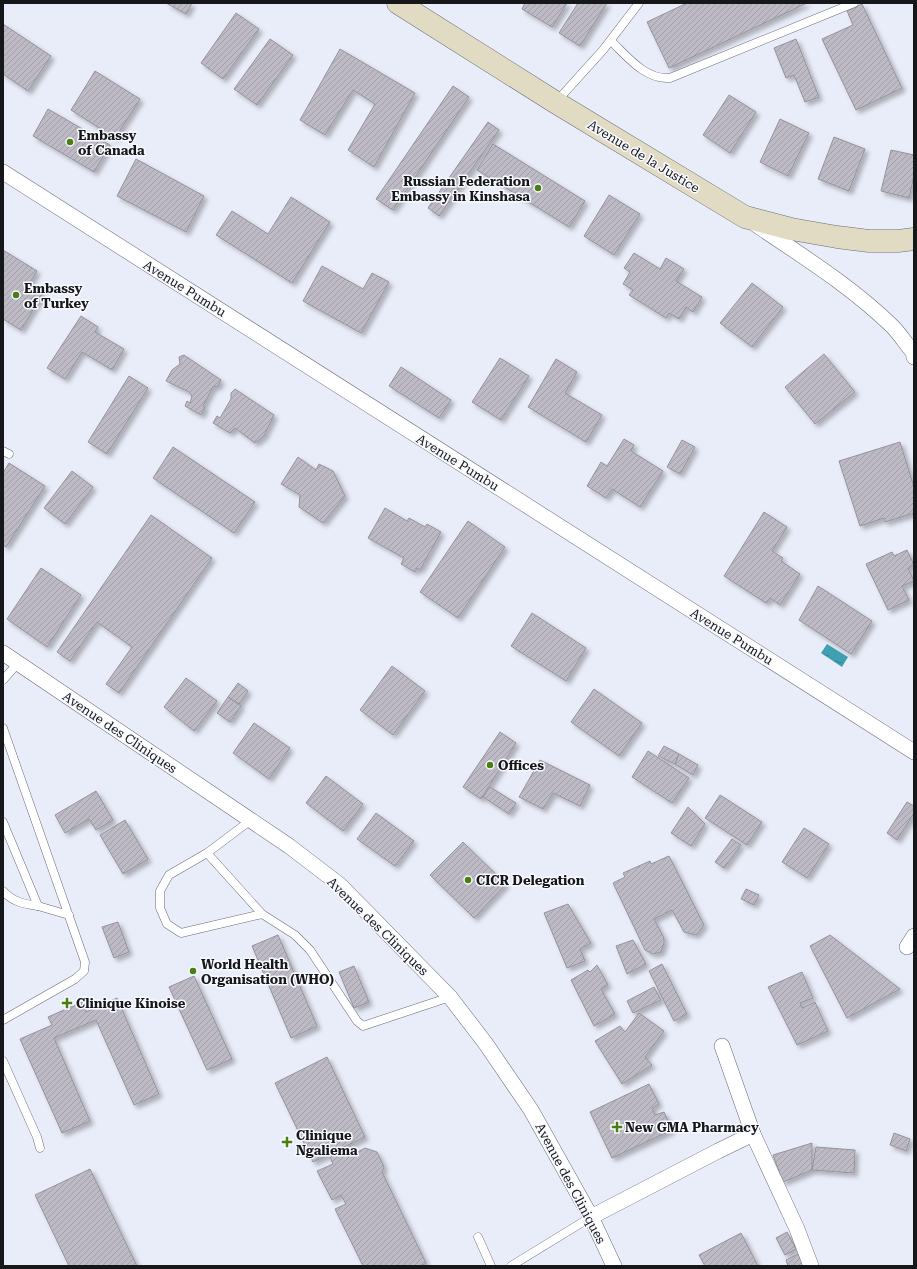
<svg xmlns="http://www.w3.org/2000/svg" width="917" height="1269" viewBox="0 0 917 1269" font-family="'Roboto Serif',serif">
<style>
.water{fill:url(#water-ripples)}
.building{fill:url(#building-hatch);stroke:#96929c;filter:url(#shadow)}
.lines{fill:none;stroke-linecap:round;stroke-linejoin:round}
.lane-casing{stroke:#686c76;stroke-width:9}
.street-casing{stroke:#686c76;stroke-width:16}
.secondary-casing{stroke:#686c76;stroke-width:23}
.lane{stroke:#fff;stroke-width:8}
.street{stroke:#fff;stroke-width:15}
.secondary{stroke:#e1dbc4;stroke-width:22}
.poi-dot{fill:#497e12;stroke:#f9faff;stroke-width:1.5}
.labels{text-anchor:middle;stroke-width:3;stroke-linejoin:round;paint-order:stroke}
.poi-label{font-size:13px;font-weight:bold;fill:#15171a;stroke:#f9faff;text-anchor:start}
.street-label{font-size:13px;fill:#15171a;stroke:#f9faff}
</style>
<defs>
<pattern id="water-ripples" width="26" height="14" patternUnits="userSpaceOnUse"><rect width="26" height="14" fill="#40a0b3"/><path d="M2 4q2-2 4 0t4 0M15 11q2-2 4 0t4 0" fill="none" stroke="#348191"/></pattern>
<pattern id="building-hatch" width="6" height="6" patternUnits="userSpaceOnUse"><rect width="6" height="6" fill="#bebac5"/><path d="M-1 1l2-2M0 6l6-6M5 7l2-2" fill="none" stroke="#a29fa9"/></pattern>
<filter id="shadow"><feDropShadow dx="3.5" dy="3.5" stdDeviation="2" flood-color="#0004"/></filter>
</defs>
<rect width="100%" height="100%" fill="#e9edf9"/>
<!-- water -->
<polygon class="water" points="827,644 848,657 842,667 821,653"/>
<!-- building -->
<g class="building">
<polygon points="166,3 192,3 186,14"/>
<polygon points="525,3 567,3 552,27 522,9"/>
<polygon points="578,3 607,3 580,46 559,33"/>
<polygon points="687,3 807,3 669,68 647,22"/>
<polygon points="862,4 902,88 856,110 822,39 853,25 847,11"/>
<polygon points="236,13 259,29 223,79 201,63"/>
<polygon points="3,24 51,56 28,91 3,74"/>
<polygon points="270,39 293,55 257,105 234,89"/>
<polygon points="796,39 819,97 805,102 794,75 786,78 774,48"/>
<polygon points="340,49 415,93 374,167 348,150 375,104 353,90 325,135 300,120"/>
<polygon points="95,71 140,99 115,138 71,110"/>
<polygon points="453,86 469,97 393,210 376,199"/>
<polygon points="729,95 756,112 730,153 703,135"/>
<polygon points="48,109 110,145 94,172 33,136"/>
<polygon points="780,119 809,133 788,176 760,162"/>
<polygon points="488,122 499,130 439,216 428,208"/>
<polygon points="834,137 865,149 849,191 818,179"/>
<polygon points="493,144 585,201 569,227 477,170"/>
<polygon points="891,150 914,155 914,176 909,198 881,191"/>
<polygon points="136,159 204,196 186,232 117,196"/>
<polygon points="609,195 640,214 614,255 584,236"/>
<polygon points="291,197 330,222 292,283 216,235 232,211 268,234"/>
<polygon points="3,250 37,271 29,284 43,293 21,330 3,319"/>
<polygon points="634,253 660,269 666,258 684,269 676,281 702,297 693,312 686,307 679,319 669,313 666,318 629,295 633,290 623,284 630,272 624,268"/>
<polygon points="322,266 363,289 372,273 389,282 361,333 303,301"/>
<polygon points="752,283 783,307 752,347 720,323"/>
<polygon points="81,316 98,327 95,332 124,349 112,370 82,352 65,379 47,368"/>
<polygon points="824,354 855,392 815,424 785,387"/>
<polygon points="184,355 221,380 218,386 213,387 203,406 205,408 201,415 185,406 187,401 190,403 192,396 189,392 166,381 172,370 180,364 179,357"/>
<polygon points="500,358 529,376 501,420 472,402"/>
<polygon points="556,359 577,372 565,393 602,415 586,442 528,407"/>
<polygon points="401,367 451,400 439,418 389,386"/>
<polygon points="129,376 148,388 107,454 88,442"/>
<polygon points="235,389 274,415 264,436 255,443 235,428 230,433 213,423 217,416 220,418 231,399 231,393"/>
<polygon points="624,439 634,445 631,451 663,471 640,507 612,489 606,498 587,486 601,462 607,466"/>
<polygon points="682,440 695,447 680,474 667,467"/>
<polygon points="900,442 914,487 914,513 885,522 884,518 860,526 839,461"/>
<polygon points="173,447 255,502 234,533 153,478"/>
<polygon points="298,457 316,470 319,464 333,471 345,496 323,523 299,507 300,495 281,484"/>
<polygon points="9,463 45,486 6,547 3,545 3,473"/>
<polygon points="72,471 93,487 65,524 44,508"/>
<polygon points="385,508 407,521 409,518 425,527 427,524 441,532 420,570 417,568 415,572 401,564 404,558 368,538"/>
<polygon points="764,512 787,527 772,551 783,558 781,561 800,574 780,605 770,598 766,603 724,576"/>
<polygon points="151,515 212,558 119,693 106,684 132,647 97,622 70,661 57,652"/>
<polygon points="468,521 505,547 458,618 420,592"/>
<polygon points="907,550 914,565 908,568 914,581 902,586 909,600 888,610 866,564 892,552 894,556"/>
<polygon points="41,568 81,595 47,647 7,619"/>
<polygon points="818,586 872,621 851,654 799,620"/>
<polygon points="532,613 586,648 566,681 511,646"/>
<polygon points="392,666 425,691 393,735 360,710"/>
<polygon points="186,678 217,701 194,731 164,707"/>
<polygon points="238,683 248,691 239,704 228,697"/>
<polygon points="594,689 642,723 619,756 571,722"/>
<polygon points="228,697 241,706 230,722 217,713"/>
<polygon points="254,723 290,748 269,779 233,753"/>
<polygon points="500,732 516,743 481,799 463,787"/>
<polygon points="664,746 679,754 675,764 658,756"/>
<polygon points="648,751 689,778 672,803 632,777"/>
<polygon points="679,754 698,765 693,775 675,764"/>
<polygon points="540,760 590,785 580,806 553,793 543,809 519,797"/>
<polygon points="326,776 363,804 343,831 306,803"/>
<polygon points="490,787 516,803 509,814 483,797"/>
<polygon points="96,791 113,820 96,830 89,819 65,833 55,815"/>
<polygon points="720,795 762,822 747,845 705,818"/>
<polygon points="907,802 914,806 914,813 897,840 887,833"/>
<polygon points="688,807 705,824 691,846 671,833"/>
<polygon points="376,813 414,841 395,866 357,839"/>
<polygon points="125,820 148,859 123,874 100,835"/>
<polygon points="804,828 829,844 807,878 782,862"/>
<polygon points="732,839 741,845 724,868 715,862"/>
<polygon points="463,842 506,884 474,918 430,875"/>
<polygon points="669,856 704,925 696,935 684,932 672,910 654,919 664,938 664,943 661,952 653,954 645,950 613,883 625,877 623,873 650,861 651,864"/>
<polygon points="746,889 759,895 754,905 741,899"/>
<polygon points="568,904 591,943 580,949 585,961 567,968 544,913"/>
<polygon points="118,922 129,952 114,958 102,927"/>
<polygon points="278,935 317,1026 291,1038 252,946"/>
<polygon points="830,935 900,989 847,1018 810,946"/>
<polygon points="633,940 646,964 627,974 616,946"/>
<polygon points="662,964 687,1014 674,1021 649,971"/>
<polygon points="597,965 608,985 601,989 615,1014 594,1026 571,980 588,970 590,972"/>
<polygon points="354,966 369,1002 354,1008 339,972"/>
<polygon points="802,972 813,998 800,1003 802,1008 815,1002 828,1031 797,1045 768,987"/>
<polygon points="194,976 232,1059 207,1070 169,987"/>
<polygon points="654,987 661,1000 633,1013 627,1001"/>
<polygon points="117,998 159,1094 134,1105 96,1020 54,1038 90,1121 62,1133 20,1039 52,1025 48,1017 82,1002 86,1012"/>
<polygon points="639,1013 664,1031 645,1057 652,1065 622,1084 595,1041 620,1026 625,1032"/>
<polygon points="327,1057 365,1137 313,1162 275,1083"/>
<polygon points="649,1084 659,1104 652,1108 655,1115 664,1112 672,1130 612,1158 590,1112"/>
<polygon points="894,1133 910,1139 906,1151 890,1145"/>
<polygon points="812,1143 812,1170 783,1182 773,1155"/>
<polygon points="344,1147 348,1157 365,1148 377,1152 384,1167 382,1172 426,1263 421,1266 363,1266 335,1209 346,1204 341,1195 332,1200 317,1171 333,1164 329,1154"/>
<polygon points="816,1147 855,1150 854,1173 812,1170"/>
<polygon points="90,1169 137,1266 69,1266 35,1195"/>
<polygon points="787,1232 796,1249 785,1255 776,1238"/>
<polygon points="741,1233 758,1266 705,1266 699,1255"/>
<polygon points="798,1254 804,1266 788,1266 786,1260"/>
</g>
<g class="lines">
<!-- lane casing -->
<g class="lane-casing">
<g id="lane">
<path d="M 611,41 C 627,56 645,80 670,78 L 854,3"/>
<polyline points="556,102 603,50 639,3"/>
<polyline points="3,451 9,454"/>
<polyline points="3,680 18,663"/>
<polyline points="3,728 85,962 84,971 75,979 3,1020"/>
<polyline points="251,820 207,853 169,875 160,891 160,908 167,924 181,933 262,914 295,935 310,950 357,1021 363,1026 450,997"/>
<polyline points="3,822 38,906 69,915"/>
<polyline points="207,853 262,914"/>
<path d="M 3,891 C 13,902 24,904 38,906"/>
<polyline points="3,1061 37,1137 40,1148"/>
<polyline points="478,1237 491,1266"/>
<polyline points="511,1266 591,1217"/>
</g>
</g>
<!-- street casing -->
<g class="street-casing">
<g id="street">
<polyline points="3,172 914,752"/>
<path d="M 755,224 C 802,256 851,286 892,326 C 900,334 906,344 913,352 L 914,357"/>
<polyline points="3,653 289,846 340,885 450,997 486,1044 531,1110 591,1217 614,1266"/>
<polyline points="907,947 914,936"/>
<polyline points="722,1046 753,1134"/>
<polyline points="591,1217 718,1151 753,1134 797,1229 811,1266"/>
</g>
</g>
<!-- secondary casing -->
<g class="secondary-casing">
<polyline id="secondary" points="398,3 555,102 745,217 791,229 837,237 869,241 898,241 914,239"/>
</g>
<!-- lane -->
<use href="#lane" class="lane"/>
<!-- street -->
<use href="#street" class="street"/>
<!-- secondary -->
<use href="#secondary" class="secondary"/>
</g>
<!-- markers -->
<g class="poi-dot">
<circle cx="70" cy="142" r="4"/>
<circle cx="538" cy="188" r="4"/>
<circle cx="16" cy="295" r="4"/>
<circle cx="490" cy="765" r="4"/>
<circle cx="468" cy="880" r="4"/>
<circle cx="193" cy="971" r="4"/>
<path d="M65 997h4v4h4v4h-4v4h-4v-4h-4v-4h4z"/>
<path d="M615 1121h4v4h4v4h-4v4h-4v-4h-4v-4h4z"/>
<path d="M285 1136h4v4h4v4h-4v4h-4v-4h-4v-4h4z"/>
</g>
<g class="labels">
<!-- poi labels -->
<g class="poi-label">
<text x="78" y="140">Embassy<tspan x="78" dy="15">of Canada</tspan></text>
<text x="530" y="186" text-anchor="end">Russian Federation<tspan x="530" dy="15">Embassy in Kinshasa</tspan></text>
<text x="24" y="293">Embassy<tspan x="24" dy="15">of Turkey</tspan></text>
<text x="498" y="770">Offices</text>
<text x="476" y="885">CICR Delegation</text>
<text x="201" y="969">World Health<tspan x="201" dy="15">Organisation (WHO)</tspan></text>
<text x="76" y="1008">Clinique Kinoise</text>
<text x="625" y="1132">New GMA Pharmacy</text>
<text x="296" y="1140">Clinique<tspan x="296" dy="15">Ngaliema</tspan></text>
</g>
<!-- street labels -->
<g class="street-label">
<text transform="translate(644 156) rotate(31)" y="5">Avenue de la Justice</text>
<text transform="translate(185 288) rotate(32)" y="5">Avenue Pumbu</text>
<text transform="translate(458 462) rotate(32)" y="5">Avenue Pumbu</text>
<text transform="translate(732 636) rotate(32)" y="5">Avenue Pumbu</text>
<text transform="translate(120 732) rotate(34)" y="5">Avenue des Cliniques</text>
<text transform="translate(378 926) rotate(44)" y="5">Avenue des Cliniques</text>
<text transform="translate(571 1183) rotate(62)" y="5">Avenue des Cliniques</text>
</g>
</g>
<!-- border -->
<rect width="917" height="1269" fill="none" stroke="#15171a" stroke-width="8"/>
</svg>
